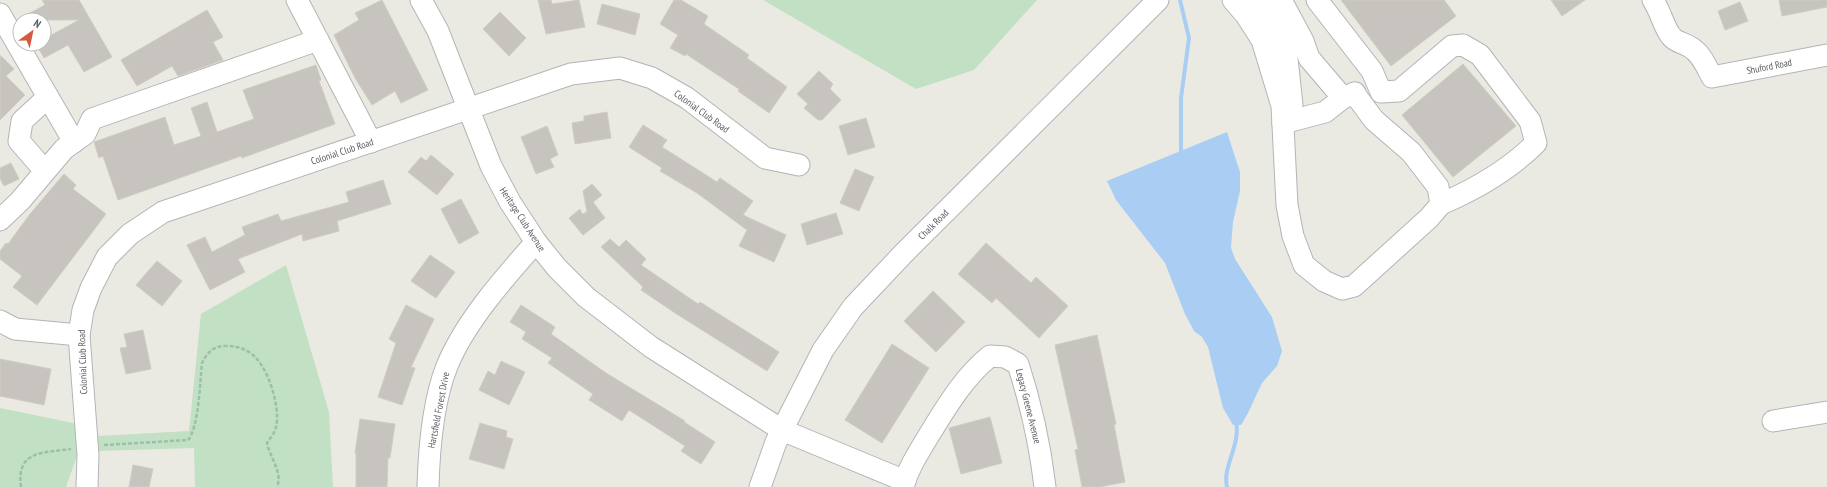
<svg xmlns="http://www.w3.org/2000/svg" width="1827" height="487" viewBox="0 0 1827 487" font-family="'PT Sans Narrow',sans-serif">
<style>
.green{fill:#c1e0c4}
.water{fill:#aacdf4}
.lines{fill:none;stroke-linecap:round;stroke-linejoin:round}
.stream{stroke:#aacdf4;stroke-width:4}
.building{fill:#c7c4bf;stroke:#cfccc1}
.minor-casing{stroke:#b3b4b8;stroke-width:23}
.path{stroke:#9bc0a9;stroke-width:2.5;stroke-dasharray:4 2;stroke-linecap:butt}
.minor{stroke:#fff;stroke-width:21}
.labels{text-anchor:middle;stroke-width:3;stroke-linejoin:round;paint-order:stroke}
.street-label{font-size:10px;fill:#5a5d61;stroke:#fff}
</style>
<rect width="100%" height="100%" fill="#ebeae2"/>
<!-- green -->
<g class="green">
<polygon points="763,0 1037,0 974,70 916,89"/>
<polygon points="286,265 329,412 333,487 195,487 194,448 98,451 77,456 66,487 0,487 0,408 73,423 98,436 189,431 201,314"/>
</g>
<!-- water -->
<polygon class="water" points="1227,132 1240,172 1240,191 1233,222 1231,248 1235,259 1272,317 1282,351 1277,366 1262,383 1248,413 1241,425 1233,425 1223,408 1208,347 1202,337 1194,331 1185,314 1165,263 1116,200 1107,181"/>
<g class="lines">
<!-- stream -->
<g class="stream">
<polyline points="1180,0 1189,38 1181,98 1181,156"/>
<path d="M 1227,487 C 1222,466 1241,446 1236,421"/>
</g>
</g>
<!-- building -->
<g class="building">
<polygon points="42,0 79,0 112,57 84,72 68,45 44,58 36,44 44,44 44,39 79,20 17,20 45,5"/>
<polygon points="382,0 428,90 401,103 395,91 372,105 355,78 334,35 359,20 355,13"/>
<polygon points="538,0 551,0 552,4 579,0 585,27 546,34"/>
<polygon points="674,0 681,0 708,16 704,24 749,55 747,58 787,87 769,113 738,91 739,89 686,54 685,56 670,48 678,35 660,24"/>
<polygon points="1341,0 1444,0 1456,16 1391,66"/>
<polygon points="1551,0 1585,0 1562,16"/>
<polygon points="1779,0 1827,0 1827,7 1782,16"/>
<polygon points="1740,2 1748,21 1725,30 1718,11"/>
<polygon points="602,4 640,14 635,35 597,24"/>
<polygon points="207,10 223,37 213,42 223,60 178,76 172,66 137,86 121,60"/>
<polygon points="500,12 526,38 509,56 483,29"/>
<polygon points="0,55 14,69 6,76 25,95 0,120"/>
<polygon points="1463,64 1516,126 1453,177 1402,115"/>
<polygon points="316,65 321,80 319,81 335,124 242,158 241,156 118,200 103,156 99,158 94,142 165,117 174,145 201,136 191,108 207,102 217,132 254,119 243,90"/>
<polygon points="819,71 833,84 830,89 841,100 822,120 818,120 804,108 808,104 797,94"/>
<polygon points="607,112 611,138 575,144 572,123 584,121 584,116"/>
<polygon points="866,118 875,147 848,155 839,126"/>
<polygon points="643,125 667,140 662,147 717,182 720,178 753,201 743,215 786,235 774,262 739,246 747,230 697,193 660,171 662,168 629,147"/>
<polygon points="547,126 558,155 550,159 554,167 536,174 521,137"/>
<polygon points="431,155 454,174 437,195 408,172 421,157 426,161"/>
<polygon points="11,163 19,179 4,186 0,178 0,168"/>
<polygon points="855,169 874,177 859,211 840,203"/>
<polygon points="64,174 76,185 73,189 106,214 37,305 13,287 22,276 0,259 0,251 6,243 8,244 30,214"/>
<polygon points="383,180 391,204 337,221 339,231 303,241 302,234 238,259 245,272 210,290 187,245 205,237 212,252 245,235 242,227 278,214 281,221 349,202 346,192"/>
<polygon points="592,184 602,195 593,202 605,218 583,235 569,218 580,209 582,214 587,212 583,191"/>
<polygon points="461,199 479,233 459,244 441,209"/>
<polygon points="836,213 843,234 807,245 801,224"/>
<polygon points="610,239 619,247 626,240 646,259 641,265 698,304 700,302 779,352 767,371 675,313 641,290 643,287 601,247"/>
<polygon points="986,243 1031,283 1036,277 1068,306 1039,338 996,298 992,303 958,274"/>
<polygon points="430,255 455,272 436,298 411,281"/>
<polygon points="157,261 182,281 162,306 136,285"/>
<polygon points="933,291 965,322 936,352 904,321"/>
<polygon points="406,305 434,319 411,367 415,368 402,405 378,397 396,343 389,339"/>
<polygon points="521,305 555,327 551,334 606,373 685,421 684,422 715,442 701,464 681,451 685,446 629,410 622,421 589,400 593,394 548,363 552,358 522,339 526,332 510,322"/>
<polygon points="143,330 151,369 126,374 120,348 127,347 124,334"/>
<polygon points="1097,335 1116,424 1114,425 1125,482 1099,487 1082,487 1075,450 1078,449 1055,345"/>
<polygon points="892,344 929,368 882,443 845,420"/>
<polygon points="0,359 51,369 44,405 0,396"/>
<polygon points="501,361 525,372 509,405 479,390 488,371 495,375"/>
<polygon points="990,417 1002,463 961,474 949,428"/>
<polygon points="360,419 395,424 390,458 388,458 387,487 356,487 356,453 355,453"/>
<polygon points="480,423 507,431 506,437 513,439 504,469 469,459"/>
<polygon points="133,465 153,469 149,487 129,487"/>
</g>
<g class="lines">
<!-- minor casing -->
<g class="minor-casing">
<g id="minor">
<polyline points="297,0 371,142"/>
<polyline points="421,0 438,31 491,166 510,202 536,242 557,268 586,297 651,347 782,430 905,481"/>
<polyline points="1233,0 1246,15 1262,40 1282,106 1287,205 1293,236 1304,265 1324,281 1342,289 1354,286 1429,218 1441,204 1438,187 1411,152 1374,120 1354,93"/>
<polyline points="1257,0 1263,7 1286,49 1292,105"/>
<polyline points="1281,0 1303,41 1309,58 1343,98"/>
<path d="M 1317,0 L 1372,71 L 1381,92 L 1399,91 L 1452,46 L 1463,45 L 1480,55 L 1530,121 L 1536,143 C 1509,170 1476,189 1441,204"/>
<path d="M 1653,0 C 1661,12 1664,28 1671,36 C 1675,42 1684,43 1690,47 C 1701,53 1706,66 1712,77 L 1827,55"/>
<polyline points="0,14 74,142"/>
<polyline points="1283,123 1325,112 1343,98 1355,93"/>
<polyline points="45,171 19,141 22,121 48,97"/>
<polyline points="0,220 20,201 64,149 85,134 92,119 318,40"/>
<polyline points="0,321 15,329 79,335"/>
<polyline points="1773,421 1827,412"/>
<polyline points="87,487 88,455 79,335 83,310 91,288 107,257 130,234 163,212 571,74 620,68 652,78 687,98 765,158 799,165"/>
<path d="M 428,487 C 429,450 433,401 447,366 C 465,322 504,278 536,242"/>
<polyline points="760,487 776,442 823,350 853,307 903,254 1158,0"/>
<path d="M 903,487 C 908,468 919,452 929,435 C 947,406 964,377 990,356 L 1005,357 L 1018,364 C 1031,404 1040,445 1045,487"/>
</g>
</g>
<!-- path -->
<g class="path">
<path d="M 104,445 L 188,440 C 199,427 200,381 202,363 C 207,353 213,346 225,346 C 234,346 241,347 249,352 C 267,362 281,407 276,427 C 275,433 270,438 267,443 C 270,458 283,472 277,487"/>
<path d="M 21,487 C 16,450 43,453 71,449"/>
</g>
<!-- minor -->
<use href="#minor" class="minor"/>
</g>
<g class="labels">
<!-- street labels -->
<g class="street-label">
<text transform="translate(1769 66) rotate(-11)" y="4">Shuford Road</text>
<text transform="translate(702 111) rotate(36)" y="4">Colonial Club Road</text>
<text transform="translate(342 151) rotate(-18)" y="4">Colonial Club Road</text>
<text transform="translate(523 219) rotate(57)" y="4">Heritage Club Avenue</text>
<text transform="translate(933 224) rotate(-45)" y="4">Chalk Road</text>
<text transform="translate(82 362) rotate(-92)" y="4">Colonial Club Road</text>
<text transform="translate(1029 406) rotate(76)" y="4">Legacy Greene Avenue</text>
<text transform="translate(438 410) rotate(-79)" y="4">Hartsfield Forest Drive</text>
</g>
</g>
<!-- north arrow -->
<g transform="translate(32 32) rotate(33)"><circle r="19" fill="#ffffff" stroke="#bdbec0"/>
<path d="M0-3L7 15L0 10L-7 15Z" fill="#d25a41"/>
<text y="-6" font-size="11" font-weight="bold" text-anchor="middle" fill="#5a5d61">N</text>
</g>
</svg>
